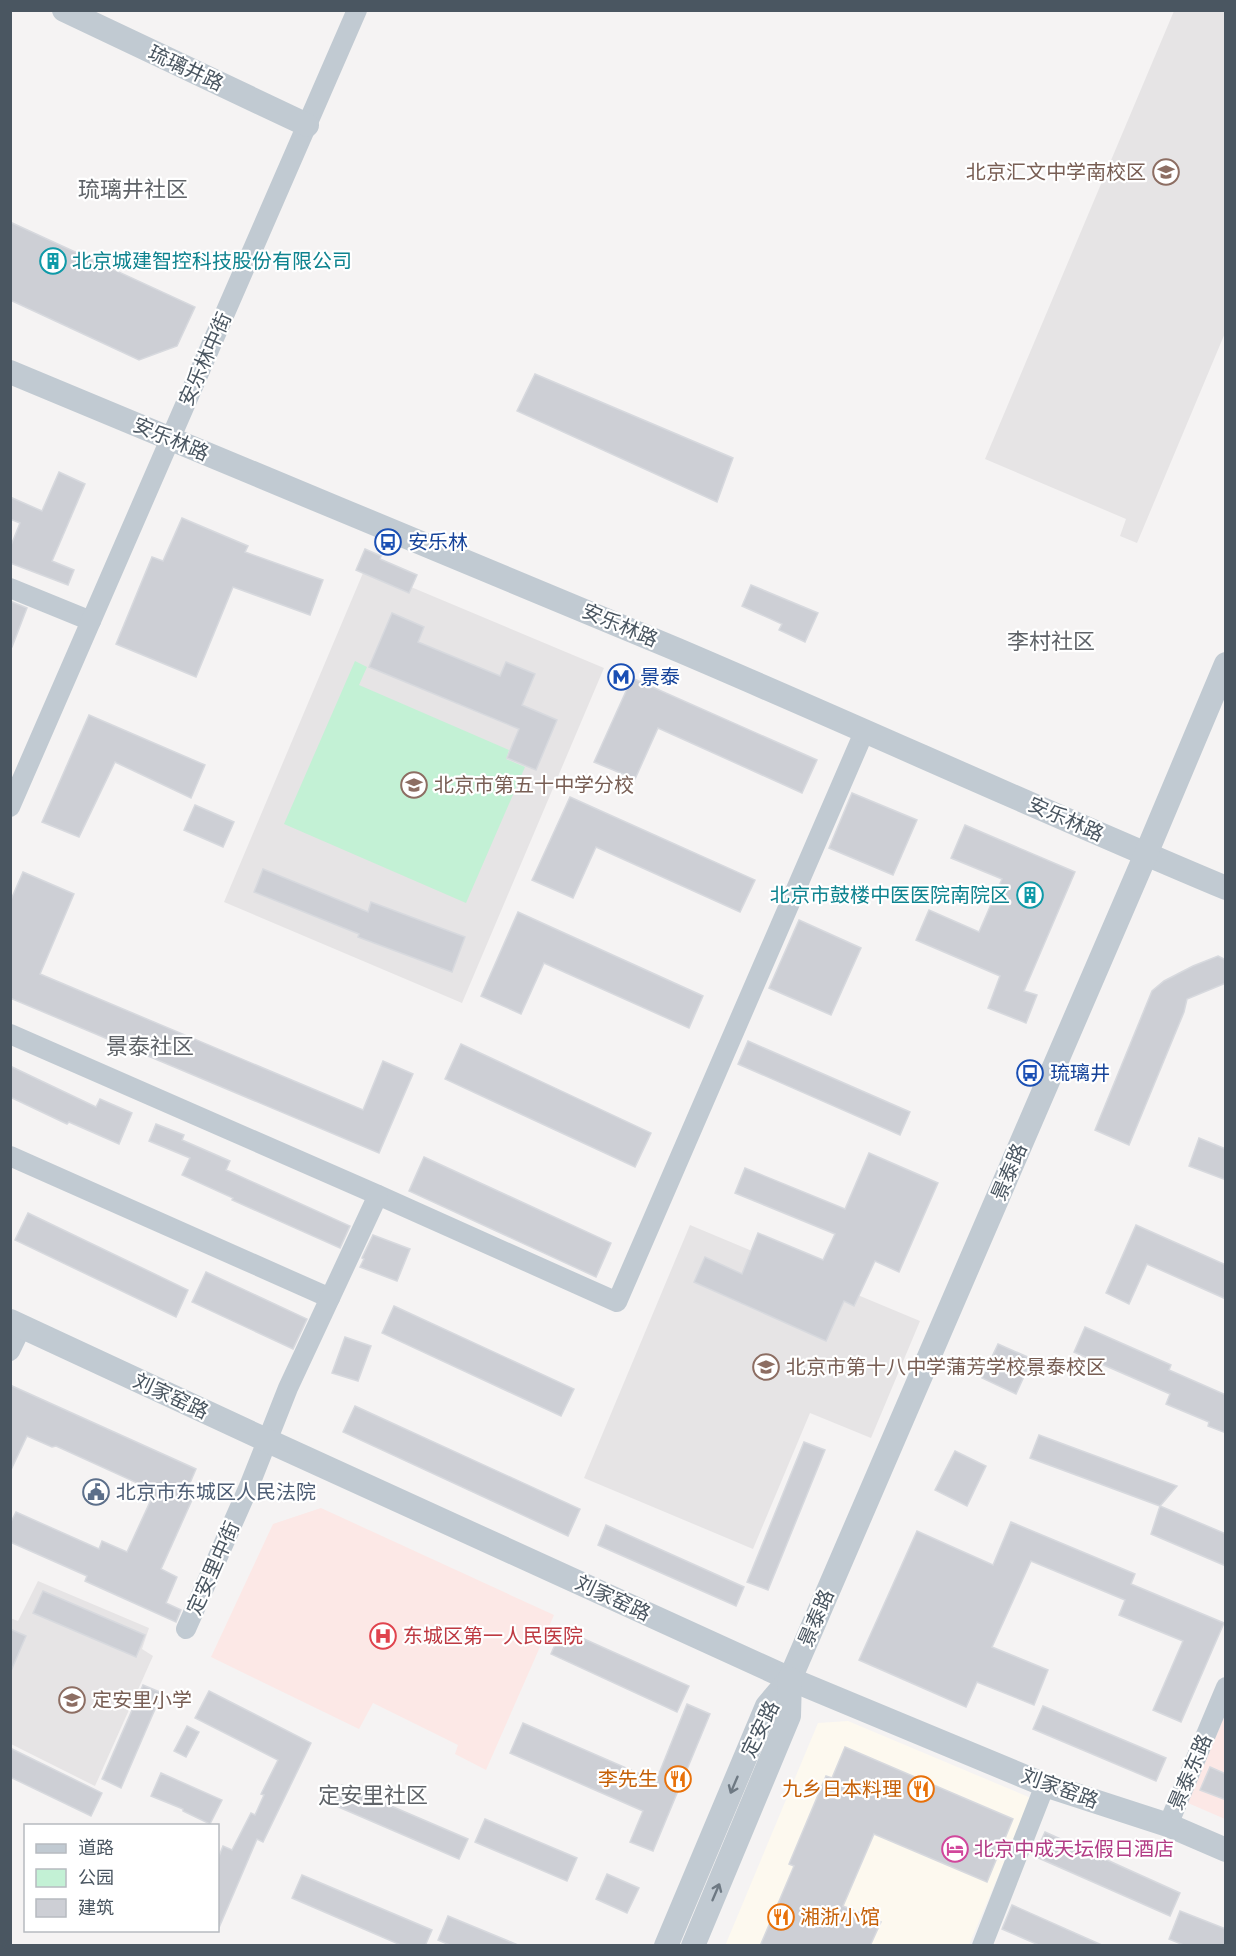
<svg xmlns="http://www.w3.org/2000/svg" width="1236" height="1956" viewBox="0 0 1236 1956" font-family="'Fira Sans','Noto Sans SC',sans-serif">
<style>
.commercial{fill:#fdf9ef}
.education{fill:#e6e4e5}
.medical{fill:#fce8e6}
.green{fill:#c3f1d5}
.building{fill:#cdcfd5;stroke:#d7d9de;stroke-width:1.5}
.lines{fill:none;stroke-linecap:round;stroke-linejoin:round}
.minor{stroke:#c1cad2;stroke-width:20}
.tertiary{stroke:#c1cad2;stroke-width:24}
.oneway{stroke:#6e7983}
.labels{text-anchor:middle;stroke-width:4.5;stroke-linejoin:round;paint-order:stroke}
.street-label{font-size:20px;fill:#4a5661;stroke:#fff}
.education-label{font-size:20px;fill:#785e54;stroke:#fff;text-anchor:start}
.culture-label{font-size:20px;fill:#0d838f;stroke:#fff;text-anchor:start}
.transit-label{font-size:20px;fill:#164399;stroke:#fff;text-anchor:start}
.service-label{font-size:20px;fill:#4e5e75;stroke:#fff;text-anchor:start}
.health-label{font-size:20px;fill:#be3a42;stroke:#fff;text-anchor:start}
.food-label{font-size:20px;fill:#c56008;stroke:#fff;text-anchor:end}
.hotel-label{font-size:20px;fill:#b23c85;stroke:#fff;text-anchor:start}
.quarter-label{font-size:22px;fill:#5f6368;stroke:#fff}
</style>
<rect width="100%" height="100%" fill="#f5f3f3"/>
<!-- commercial -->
<polygon class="commercial" points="848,1721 1031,1798 969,1945 725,1946 818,1723"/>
<!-- education -->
<g class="education">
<polygon points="1174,11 1225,11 1225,333 1137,543 1120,536 1126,519 985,459"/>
<polygon points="363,573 408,593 411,587 604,668 462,1003 224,902"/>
<polygon points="690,1225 920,1321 871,1438 810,1413 753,1549 584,1478"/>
<polygon points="38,1581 149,1628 142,1649 153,1656 95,1786 11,1744 10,1618 18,1621"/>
</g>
<!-- medical -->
<g class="medical">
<polygon points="321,1508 554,1615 486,1770 455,1754 458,1745 373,1703 359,1729 211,1657 273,1524"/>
<polygon points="1225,1715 1225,1819 1188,1803"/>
</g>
<!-- green -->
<polygon class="green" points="355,661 367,667 359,685 509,750 506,759 525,767 466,903 284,824"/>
<!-- building -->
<g class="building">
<polygon points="10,222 195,307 177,346 139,360 10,300"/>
<polygon points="535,374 733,458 717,502 517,411"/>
<polygon points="59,472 85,484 52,561 74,570 68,585 10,563 10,548 20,523 10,519 10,497 42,511"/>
<polygon points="182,518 248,546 245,552 323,580 310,615 233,587 196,677 116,644 152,557 163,561"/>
<polygon points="365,549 381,556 380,559 417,575 409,593 356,570"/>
<polygon points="751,585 818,613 805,642 779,630 782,624 742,606"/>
<polygon points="10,601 27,608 12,647 10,647"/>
<polygon points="392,613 424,627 418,642 500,676 506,662 535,674 522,705 557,720 536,770 507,758 519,729 369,667"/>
<polygon points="632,678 817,760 802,793 658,728 635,779 594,762"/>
<polygon points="89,715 205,765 191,798 115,762 79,837 42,822"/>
<polygon points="852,793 917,820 893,875 829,848"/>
<polygon points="570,797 755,880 740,912 596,847 573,898 532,880"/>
<polygon points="195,805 234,822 223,847 184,830"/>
<polygon points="965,825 1075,872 1024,991 1037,995 1026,1023 988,1008 1000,976 916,940 929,910 979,932 1002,879 951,858"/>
<polygon points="263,869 368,912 371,902 465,937 452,972 358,937 359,934 254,892"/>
<polygon points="23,872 74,894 40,974 363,1110 383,1061 413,1074 379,1153 10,998 10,902"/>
<polygon points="518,912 703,996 689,1028 544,963 521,1014 481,996"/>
<polygon points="799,920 861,948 831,1015 769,988"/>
<polygon points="1218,956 1226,960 1226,983 1187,999 1184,1012 1129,1145 1095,1130 1152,991 1164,981 1193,966"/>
<polygon points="748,1041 910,1112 900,1135 738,1064"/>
<polygon points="461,1044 651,1133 635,1167 445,1079"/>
<polygon points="10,1066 96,1107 100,1099 132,1113 119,1144 69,1122 67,1124 10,1097"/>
<polygon points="156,1124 184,1135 182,1140 230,1161 226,1170 350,1226 340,1248 232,1200 233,1198 182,1175 190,1158 149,1141"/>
<polygon points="1199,1138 1226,1149 1226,1180 1189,1166"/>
<polygon points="869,1153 938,1183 899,1272 875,1261 854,1306 844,1301 826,1341 694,1282 705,1257 742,1274 758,1233 823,1260 835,1234 735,1193 745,1168 845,1209"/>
<polygon points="424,1157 611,1243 596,1277 409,1191"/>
<polygon points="28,1213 188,1290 176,1317 15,1240"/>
<polygon points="1136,1225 1226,1265 1226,1299 1147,1264 1129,1304 1106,1293"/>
<polygon points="373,1235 410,1249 397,1281 360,1267 364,1259 362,1258"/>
<polygon points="206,1272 307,1319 293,1349 192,1302"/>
<polygon points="394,1306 574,1389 561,1416 382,1333"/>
<polygon points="1085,1327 1171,1365 1169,1370 1226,1395 1226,1433 1208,1426 1209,1422 1166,1404 1170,1394 1074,1352"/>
<polygon points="345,1337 371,1346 358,1381 332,1373"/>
<polygon points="998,1344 1032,1359 1016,1394 982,1378"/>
<polygon points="10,1385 196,1469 184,1497 192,1500 161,1569 177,1577 166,1603 181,1610 176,1622 85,1581 87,1576 10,1542 10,1524 16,1512 99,1549 102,1541 127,1552 155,1491 56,1446 52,1447 27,1436 10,1472"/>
<polygon points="355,1406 580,1509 568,1536 343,1432"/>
<polygon points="1039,1435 1177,1486 1160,1506 1030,1458"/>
<polygon points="804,1442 825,1450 768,1590 747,1582"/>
<polygon points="955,1451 986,1466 967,1506 935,1490"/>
<polygon points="1160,1506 1226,1534 1226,1566 1151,1534"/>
<polygon points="1011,1522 1135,1574 1131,1584 1224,1623 1181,1722 1153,1710 1183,1641 1119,1615 1125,1600 1031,1561 992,1647 1048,1670 1034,1705 977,1682 966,1707 859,1660 917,1531 993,1565"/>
<polygon points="606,1525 744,1587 736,1606 598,1545"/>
<polygon points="43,1591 145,1635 136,1657 33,1613"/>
<polygon points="10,1629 26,1636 11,1671 10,1671"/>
<polygon points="562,1629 689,1686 677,1712 551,1654"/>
<polygon points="143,1685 162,1693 121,1788 102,1779"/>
<polygon points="209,1691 311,1743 263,1842 257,1839 218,1930 218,1859 223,1846 232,1850 251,1813 255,1815 264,1795 261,1794 278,1760 195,1718"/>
<polygon points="687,1704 710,1714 653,1851 630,1842 643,1811 510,1753 523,1723 656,1781"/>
<polygon points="1043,1706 1166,1758 1156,1781 1033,1729"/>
<polygon points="187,1726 199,1732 186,1757 174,1751"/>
<polygon points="845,1747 1013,1819 987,1882 874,1834 843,1906 881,1922 870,1946 760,1946 794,1866 789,1864 826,1776 832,1778"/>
<polygon points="10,1748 102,1793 91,1816 10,1777"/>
<polygon points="1210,1767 1226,1774 1226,1800 1200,1790"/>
<polygon points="161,1773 222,1800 210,1824 183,1811 183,1809 151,1796"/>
<polygon points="342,1785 468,1839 459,1859 334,1805"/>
<polygon points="485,1819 577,1858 567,1881 475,1842"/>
<polygon points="1045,1832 1180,1893 1170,1916 1034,1856"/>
<polygon points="607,1874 639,1888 627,1913 596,1899"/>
<polygon points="302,1875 432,1930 425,1946 403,1946 292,1898"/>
<polygon points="1012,1905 1104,1946 1041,1946 1002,1929"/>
<polygon points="1180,1911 1226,1929 1226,1946 1186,1946 1169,1939"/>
<polygon points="448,1916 518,1945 518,1946 452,1946 438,1940"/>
</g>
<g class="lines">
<!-- minor -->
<g class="minor">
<polyline points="10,588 91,621"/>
<polyline points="10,807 357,10"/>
<polyline points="10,1034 378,1195 617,1302 865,730"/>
<polyline points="10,1156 330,1298"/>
<polyline points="10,1351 22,1326"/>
<polyline points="186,1629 250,1484 288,1388 378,1195"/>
<polyline points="1168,1825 1226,1687"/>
<polyline points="982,1946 1045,1785"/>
</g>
<!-- tertiary -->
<g class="tertiary">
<polyline points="64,10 307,125"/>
<path d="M 10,372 C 232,466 456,556 678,650 C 861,728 1042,811 1226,888"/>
<polyline points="10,1321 266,1440 790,1679 1045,1785 1168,1825 1226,1850"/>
<polyline points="666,1946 767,1706 790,1679 1146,854 1226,664"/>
<polyline points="693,1946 789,1716 790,1679"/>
</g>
</g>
<!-- one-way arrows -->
<defs><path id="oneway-shaft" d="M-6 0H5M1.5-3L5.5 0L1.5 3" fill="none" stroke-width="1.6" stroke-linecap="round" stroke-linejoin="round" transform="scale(1.5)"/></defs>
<g class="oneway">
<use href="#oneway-shaft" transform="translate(734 1785) rotate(113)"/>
<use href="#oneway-shaft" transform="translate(716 1892) rotate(-67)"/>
</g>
<!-- icons -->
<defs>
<g id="school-ring" transform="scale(1.35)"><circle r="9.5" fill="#fff" stroke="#8d6e63" stroke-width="1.5"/><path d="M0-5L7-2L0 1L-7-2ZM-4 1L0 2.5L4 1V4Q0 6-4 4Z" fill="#8d6e63"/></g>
<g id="building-ring" transform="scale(1.35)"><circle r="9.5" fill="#fff" stroke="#0f9aa8" stroke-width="1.5"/><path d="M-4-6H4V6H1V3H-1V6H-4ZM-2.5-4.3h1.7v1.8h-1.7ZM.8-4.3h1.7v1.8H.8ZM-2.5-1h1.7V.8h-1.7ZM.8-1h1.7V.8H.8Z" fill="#0f9aa8"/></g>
<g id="bus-ring" transform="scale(1.35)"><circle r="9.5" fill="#fff" stroke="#1a4fb4" stroke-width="1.5"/><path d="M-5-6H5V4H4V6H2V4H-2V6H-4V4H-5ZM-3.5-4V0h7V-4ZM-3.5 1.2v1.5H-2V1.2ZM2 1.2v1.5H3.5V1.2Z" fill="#1a4fb4"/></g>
<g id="metro-ring" transform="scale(1.35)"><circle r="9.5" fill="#fff" stroke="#1a4fb4" stroke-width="1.5"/><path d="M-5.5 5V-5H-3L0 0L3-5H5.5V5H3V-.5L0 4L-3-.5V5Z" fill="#1a4fb4"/></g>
<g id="civic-ring" transform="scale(1.35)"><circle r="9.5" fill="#fff" stroke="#5c6f8a" stroke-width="1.5"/><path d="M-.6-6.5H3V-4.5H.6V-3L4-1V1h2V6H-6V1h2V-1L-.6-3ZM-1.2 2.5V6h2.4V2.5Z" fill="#5c6f8a"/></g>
<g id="hospital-ring" transform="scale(1.35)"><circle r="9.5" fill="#fff" stroke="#e0444e" stroke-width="1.5"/><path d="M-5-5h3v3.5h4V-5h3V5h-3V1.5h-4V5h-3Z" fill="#e0444e"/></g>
<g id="restaurant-ring" transform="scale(1.35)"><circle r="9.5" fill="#fff" stroke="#e8710a" stroke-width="1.5"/><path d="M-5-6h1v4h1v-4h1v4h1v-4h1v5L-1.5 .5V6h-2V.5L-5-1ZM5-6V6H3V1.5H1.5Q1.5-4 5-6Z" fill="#e8710a"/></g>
<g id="hotel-ring" transform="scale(1.35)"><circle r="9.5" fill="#fff" stroke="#d1479c" stroke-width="1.5"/><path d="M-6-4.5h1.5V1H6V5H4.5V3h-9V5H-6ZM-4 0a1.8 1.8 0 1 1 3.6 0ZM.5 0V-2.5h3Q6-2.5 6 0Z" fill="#d1479c"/></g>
</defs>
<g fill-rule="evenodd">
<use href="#school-ring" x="1166" y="172"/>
<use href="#building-ring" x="53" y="261"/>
<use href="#bus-ring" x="388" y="542"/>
<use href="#metro-ring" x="621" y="677"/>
<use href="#school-ring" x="414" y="785"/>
<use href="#building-ring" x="1030" y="895"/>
<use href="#bus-ring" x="1030" y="1073"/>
<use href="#school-ring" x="766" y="1367"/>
<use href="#civic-ring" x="96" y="1492"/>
<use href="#hospital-ring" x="383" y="1636"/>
<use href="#school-ring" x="72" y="1700"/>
<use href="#restaurant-ring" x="678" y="1779"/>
<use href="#restaurant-ring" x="921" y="1789"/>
<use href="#hotel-ring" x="955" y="1849"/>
<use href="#restaurant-ring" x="781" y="1917"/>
</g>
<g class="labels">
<!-- street labels -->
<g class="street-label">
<text transform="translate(186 68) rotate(25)" y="7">琉璃井路</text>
<text transform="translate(205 359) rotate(-66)" y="7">安乐林中街</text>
<text transform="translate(171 439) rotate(23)" y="7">安乐林路</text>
<text transform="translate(620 625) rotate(23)" y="7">安乐林路</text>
<text transform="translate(1066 819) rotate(24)" y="7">安乐林路</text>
<text transform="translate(1009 1172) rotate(-67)" y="7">景泰路</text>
<text transform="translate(171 1396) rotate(25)" y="7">刘家窑路</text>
<text transform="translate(213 1568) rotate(-66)" y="7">定安里中街</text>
<text transform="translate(613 1598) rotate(25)" y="7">刘家窑路</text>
<text transform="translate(816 1618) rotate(-67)" y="7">景泰路</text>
<text transform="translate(760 1729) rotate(-64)" y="7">定安路</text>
<text transform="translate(1190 1772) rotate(-67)" y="7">景泰东路</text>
<text transform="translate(1060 1788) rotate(20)" y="7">刘家窑路</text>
</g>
<!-- education labels -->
<g class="education-label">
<text x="1146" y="179" text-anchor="end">北京汇文中学南校区</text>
<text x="434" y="792">北京市第五十中学分校</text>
<text x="786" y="1374">北京市第十八中学蒲芳学校景泰校区</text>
<text x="92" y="1707">定安里小学</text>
</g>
<!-- culture labels -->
<g class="culture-label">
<text x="72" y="268">北京城建智控科技股份有限公司</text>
<text x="1010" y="902" text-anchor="end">北京市鼓楼中医医院南院区</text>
</g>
<!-- transit labels -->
<g class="transit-label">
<text x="408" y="549">安乐林</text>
<text x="640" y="684">景泰</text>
<text x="1050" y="1080">琉璃井</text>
</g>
<!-- service labels -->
<g class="service-label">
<text x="116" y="1499">北京市东城区人民法院</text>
</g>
<!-- health labels -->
<g class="health-label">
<text x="403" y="1643">东城区第一人民医院</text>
</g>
<!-- food labels -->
<g class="food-label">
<text x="658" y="1786">李先生</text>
<text x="902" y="1796">九乡日本料理</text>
<text x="800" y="1924" text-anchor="start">湘浙小馆</text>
</g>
<!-- hotel labels -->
<g class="hotel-label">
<text x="974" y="1856">北京中成天坛假日酒店</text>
</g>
<!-- quarter labels -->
<g class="quarter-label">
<text x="133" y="197">琉璃井社区</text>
<text x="1051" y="649">李村社区</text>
<text x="150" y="1054">景泰社区</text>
<text x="373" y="1803">定安里社区</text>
</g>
</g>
<!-- border -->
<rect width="1236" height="1956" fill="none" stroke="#4a5661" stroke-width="24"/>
<!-- legend -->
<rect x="24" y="1824" width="195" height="108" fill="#ffffff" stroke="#b7bbc0" stroke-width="1.5"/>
<rect x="36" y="1844" width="30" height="9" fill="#c1cad2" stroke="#b7bbc0" stroke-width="1.5"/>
<text x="78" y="1854" font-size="18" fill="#4a5661">道路</text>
<rect x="36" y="1869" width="30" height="18" fill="#c3f1d5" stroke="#b7bbc0" stroke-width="1.5"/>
<text x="78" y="1884" font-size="18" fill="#4a5661">公园</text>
<rect x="36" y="1899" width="30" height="18" fill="#cdcfd5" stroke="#b7bbc0" stroke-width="1.5"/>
<text x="78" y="1914" font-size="18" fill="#4a5661">建筑</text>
</svg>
